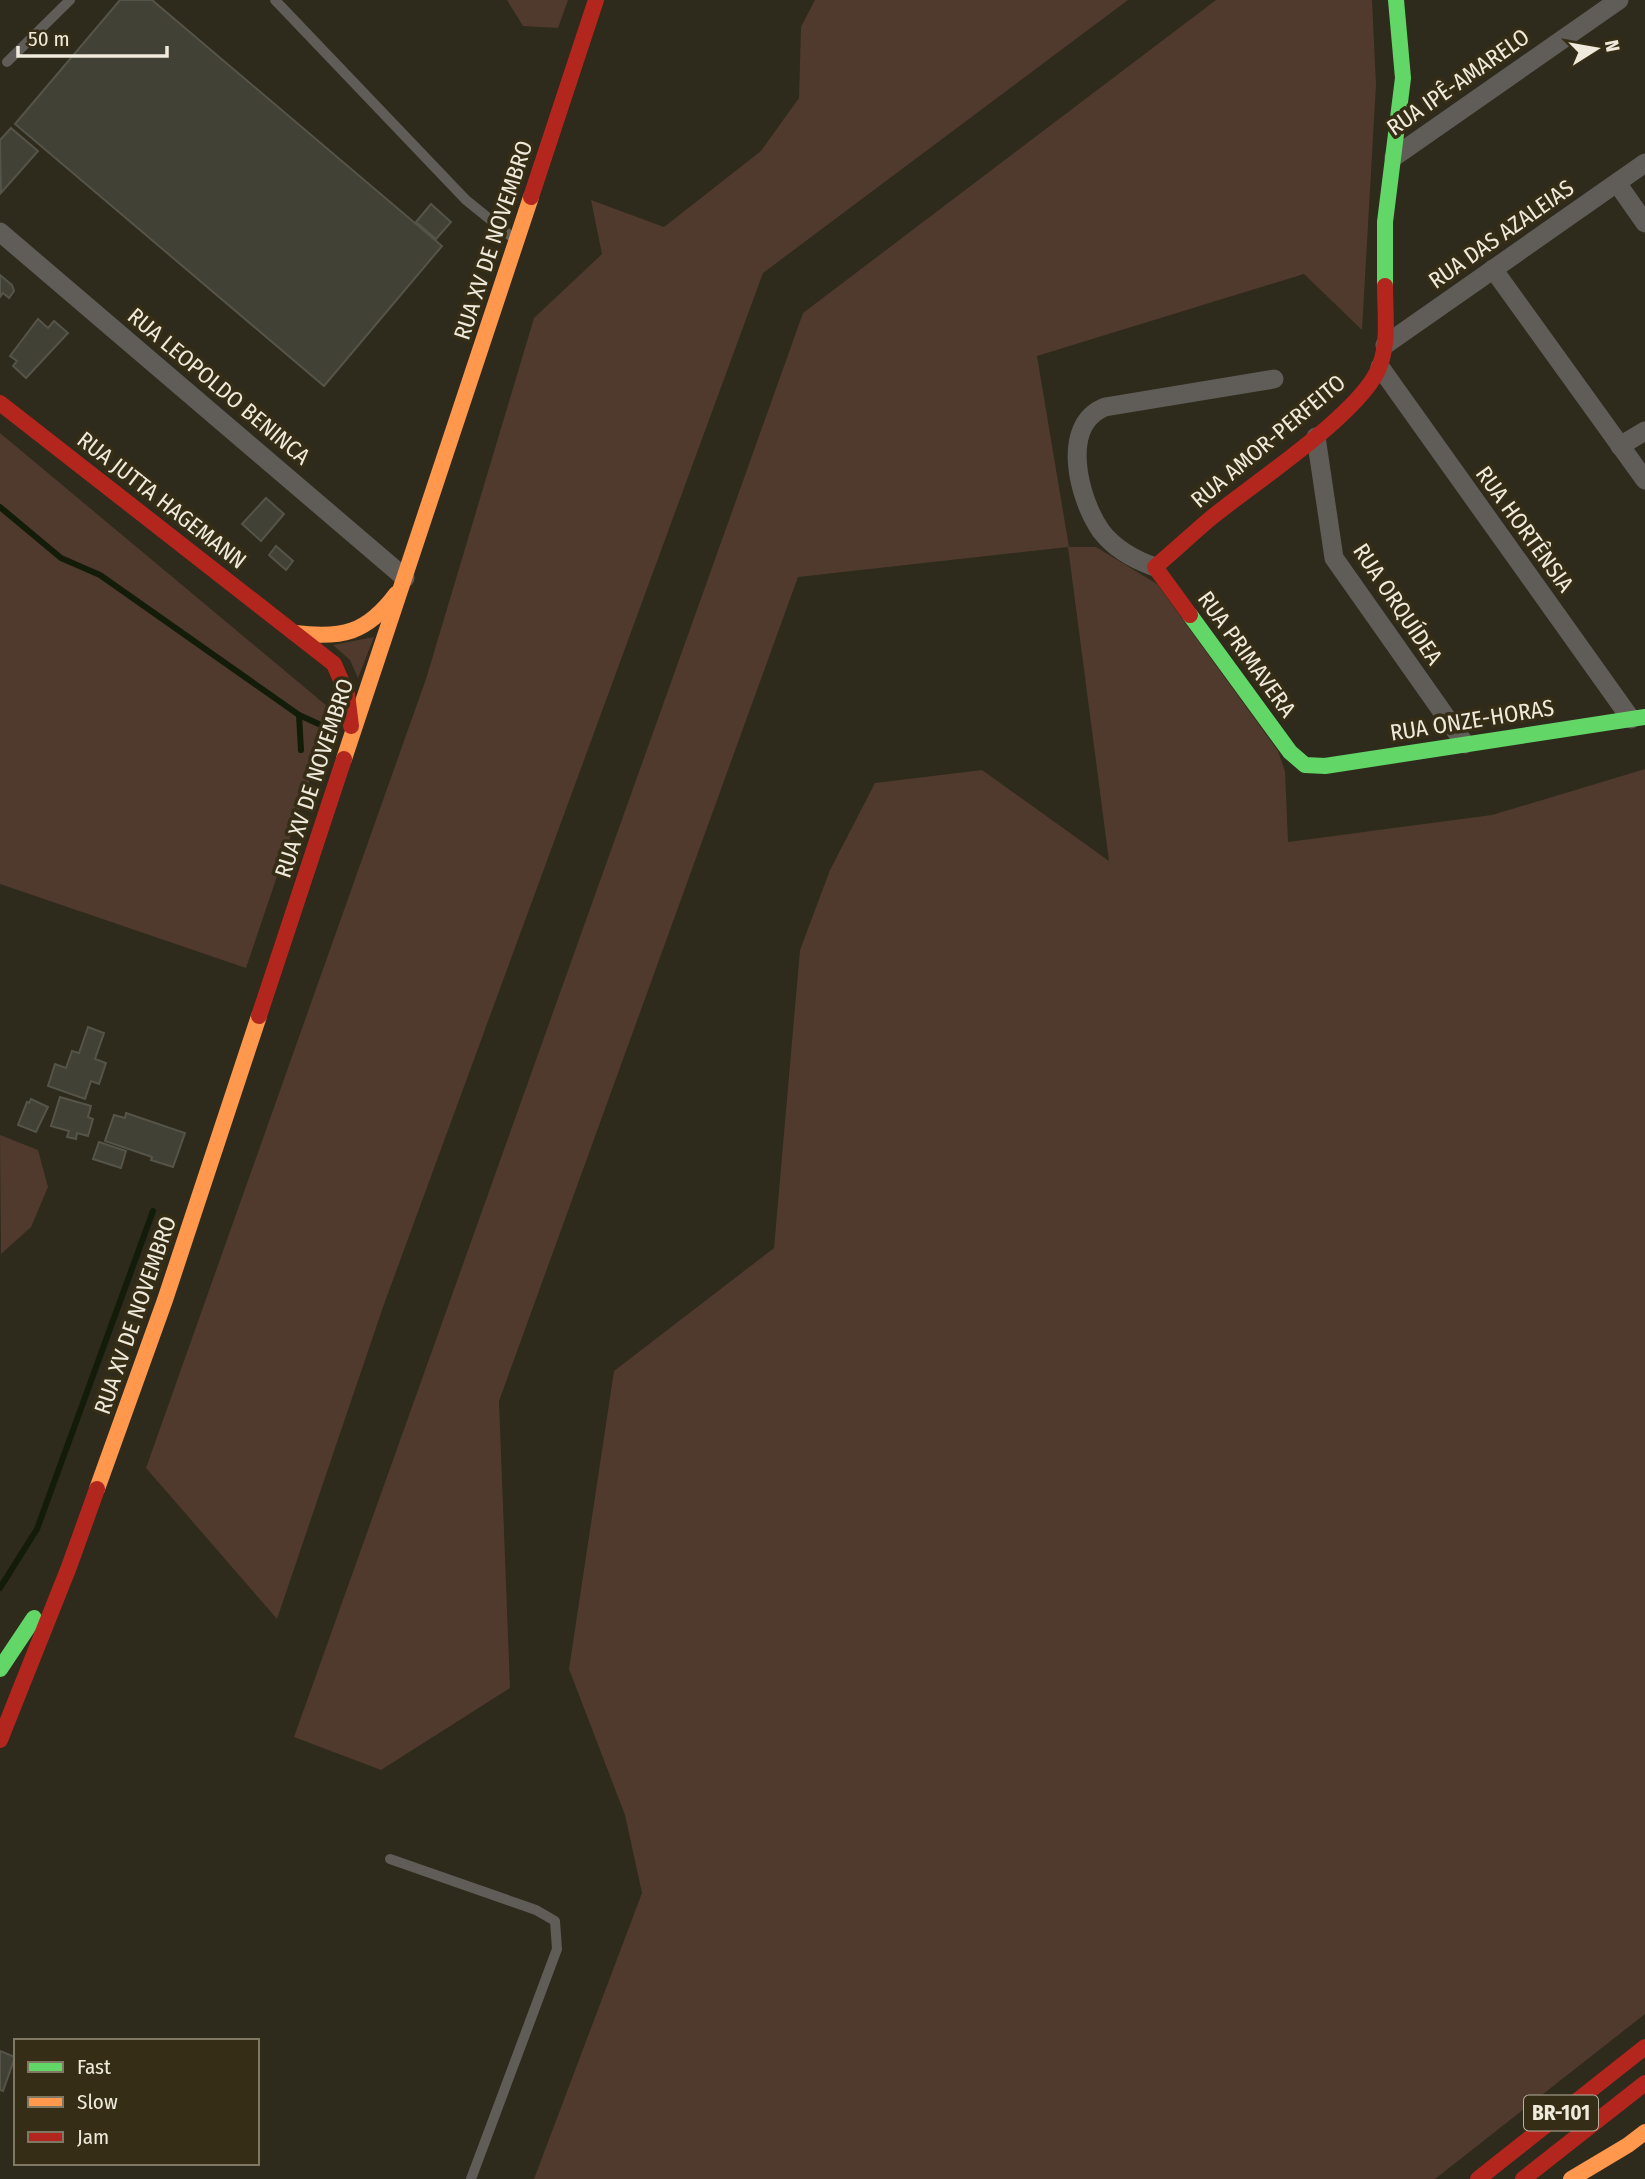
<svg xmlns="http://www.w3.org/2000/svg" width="1645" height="2179" viewBox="0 0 1645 2179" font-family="'Fira Sans Condensed',sans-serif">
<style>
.green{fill:#4f3a2d}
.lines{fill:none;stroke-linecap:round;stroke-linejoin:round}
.stream{stroke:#121c08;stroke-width:6}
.building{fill:#424135;stroke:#555448;stroke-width:2}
.lane{stroke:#605c57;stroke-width:10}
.street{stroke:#605c57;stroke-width:19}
.fast{stroke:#63d668;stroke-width:16}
.slow{stroke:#ff974d;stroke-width:16}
.jam{stroke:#b3261e;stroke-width:16}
.labels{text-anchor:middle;stroke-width:7;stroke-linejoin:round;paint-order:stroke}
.shield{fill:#352d15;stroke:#b7b1a0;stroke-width:2}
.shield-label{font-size:21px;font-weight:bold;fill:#efeadb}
.street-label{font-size:23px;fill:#efeadb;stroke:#352d15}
</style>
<rect width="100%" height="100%" fill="#2e2a1c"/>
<!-- green -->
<g class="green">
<polygon points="507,0 568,0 558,28 523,26"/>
<polygon points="815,0 1128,0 763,273 383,1307 277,1619 146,1468 426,679 534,318 602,254 591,200 664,227 761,151 799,98 801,27"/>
<polygon points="1216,0 1372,0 1376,85 1362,330 1304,274 1037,356 1069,547 1096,547 1157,584 1278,751 1285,771 1288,842 1492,815 1645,769 1645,2014 1435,2179 534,2179 642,1893 625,1815 569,1669 614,1371 774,1248 800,950 830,870 875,783 982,770 1109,861 1068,547 798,577 499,1401 510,1688 381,1770 294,1737 803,313"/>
<polygon points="0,433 333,711 246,968 0,884"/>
<polygon points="374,637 358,678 350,660 333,645"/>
<polygon points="0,1135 38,1150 48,1187 31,1227 1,1254"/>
</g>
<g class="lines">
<!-- stream -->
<g class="stream">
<polyline points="0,507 61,558 100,575 299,715 321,725"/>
<polyline points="299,715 301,750"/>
<polyline points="0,1588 37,1529 153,1211"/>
</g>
</g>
<!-- building -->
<g class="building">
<polygon points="120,0 152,0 442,246 324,386 15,124"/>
<polygon points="11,128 38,151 1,193 0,140"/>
<polygon points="431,204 451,222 436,239 416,222"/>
<polygon points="0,275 12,285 14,291 9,298 3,293 0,297"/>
<polygon points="38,319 48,328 54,321 68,333 26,378 13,366 17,361 10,356"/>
<polygon points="266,498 284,514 261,541 242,524"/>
<polygon points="276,546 293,561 286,570 269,555"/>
<polygon points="88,1027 104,1033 95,1059 106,1063 99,1084 91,1081 85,1099 48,1086 55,1064 66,1068 72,1051 79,1053"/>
<polygon points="60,1097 91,1106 88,1117 93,1119 88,1136 77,1133 76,1139 67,1137 69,1131 51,1126"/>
<polygon points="31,1099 48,1107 36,1132 18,1125 27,1102 29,1103"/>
<polygon points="126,1113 185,1133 173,1167 151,1160 152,1157 105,1141 114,1115 125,1118"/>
<polygon points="99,1142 126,1151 121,1168 93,1159"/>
<polygon points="0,2051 15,2057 3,2091 0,2090"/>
</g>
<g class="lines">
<!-- lane -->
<g class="lane">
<polyline points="275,0 466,200 512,237"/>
<polyline points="7,62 70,0"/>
<polyline points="390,1859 536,1910 555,1921 557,1949 471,2179"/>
</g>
<!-- street -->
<g class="street">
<polyline points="1394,157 1619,0"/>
<polyline points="1617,183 1645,223"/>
<polyline points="0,232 405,578"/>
<polyline points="1493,269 1645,480"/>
<polyline points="1385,345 1645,163"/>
<polyline points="1380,367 1631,719"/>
<polyline points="1316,437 1334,558 1465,744"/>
<polyline points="1620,446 1645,431"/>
<path d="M 1155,567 C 1135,560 1114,548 1101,531 C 1079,500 1059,425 1105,407 L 1274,379"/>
</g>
<!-- fast -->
<g class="fast">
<polyline points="1385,286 1385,222 1403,78 1396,0"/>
<polyline points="1190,615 1290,752 1305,765 1325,766 1645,717"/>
<polyline points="0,1669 34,1618"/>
</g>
<!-- slow -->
<g class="slow">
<path d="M 295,633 C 342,639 367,633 396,594"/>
<polyline points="344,759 531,197"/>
<polyline points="97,1489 165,1300 259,1016"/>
<polyline points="1571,2179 1628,2145 1645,2132"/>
</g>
<!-- jam -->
<g class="jam">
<polyline points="531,197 596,0"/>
<polyline points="0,403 334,664 347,694 351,726"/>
<path d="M 1190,615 L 1155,567 C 1174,551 1192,534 1211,518 C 1252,484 1365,411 1380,365 C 1389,341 1385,312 1385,286"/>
<polyline points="259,1016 344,759"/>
<polyline points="0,1740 69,1567 97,1489"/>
<polyline points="1478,2179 1645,2047"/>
<polyline points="1523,2179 1645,2083"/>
</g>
</g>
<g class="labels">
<!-- shield labels -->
<rect class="shield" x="1524" y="2095.5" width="74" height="35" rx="5"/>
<g class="shield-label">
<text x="1561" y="2120">BR-101</text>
</g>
<!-- street labels -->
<g class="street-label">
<text transform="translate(1458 82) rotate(-35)" y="8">RUA IPÊ-AMARELO</text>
<text transform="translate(1501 234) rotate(-35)" y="8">RUA DAS AZALEIAS</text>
<text transform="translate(493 240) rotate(-72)" y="8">RUA XV DE NOVEMBRO</text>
<text transform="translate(219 386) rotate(40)" y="8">RUA LEOPOLDO BENINCA</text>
<text transform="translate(1268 441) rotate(-40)" y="8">RUA AMOR-PERFEITO</text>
<text transform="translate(162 500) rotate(38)" y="8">RUA JUTTA HAGEMANN</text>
<text transform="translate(1525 529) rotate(54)" y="8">RUA HORTÊNSIA</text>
<text transform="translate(1398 604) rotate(56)" y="8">RUA ORQUÍDEA</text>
<text transform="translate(1247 654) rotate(54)" y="8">RUA PRIMAVERA</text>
<text transform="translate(1472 720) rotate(-9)" y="8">RUA ONZE-HORAS</text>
<text transform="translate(314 778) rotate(-72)" y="8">RUA XV DE NOVEMBRO</text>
<text transform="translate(135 1315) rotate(-71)" y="8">RUA XV DE NOVEMBRO</text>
</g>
</g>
<!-- legend -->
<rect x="14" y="2039" width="245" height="126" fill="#352d15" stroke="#7f7964" stroke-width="2"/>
<rect x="28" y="2062" width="35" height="10" fill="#63d668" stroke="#7f7964" stroke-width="2"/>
<text x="77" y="2074" font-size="21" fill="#efeadb">Fast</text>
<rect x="28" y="2097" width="35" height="10" fill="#ff974d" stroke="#7f7964" stroke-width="2"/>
<text x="77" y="2109" font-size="21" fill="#efeadb">Slow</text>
<rect x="28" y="2132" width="35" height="10" fill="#b3261e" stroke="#7f7964" stroke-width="2"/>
<text x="77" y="2144" font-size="21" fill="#efeadb">Jam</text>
<!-- north arrow -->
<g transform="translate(1596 49) rotate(79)" stroke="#352d15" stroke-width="5" paint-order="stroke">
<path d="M0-5L12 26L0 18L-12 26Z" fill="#efeadb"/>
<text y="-10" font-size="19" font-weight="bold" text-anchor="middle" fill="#efeadb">N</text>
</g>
<!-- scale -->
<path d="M18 46v10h149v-10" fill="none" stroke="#efeadb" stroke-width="3.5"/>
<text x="28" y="46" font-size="21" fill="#efeadb" stroke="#352d15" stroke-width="5" paint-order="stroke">50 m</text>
</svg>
